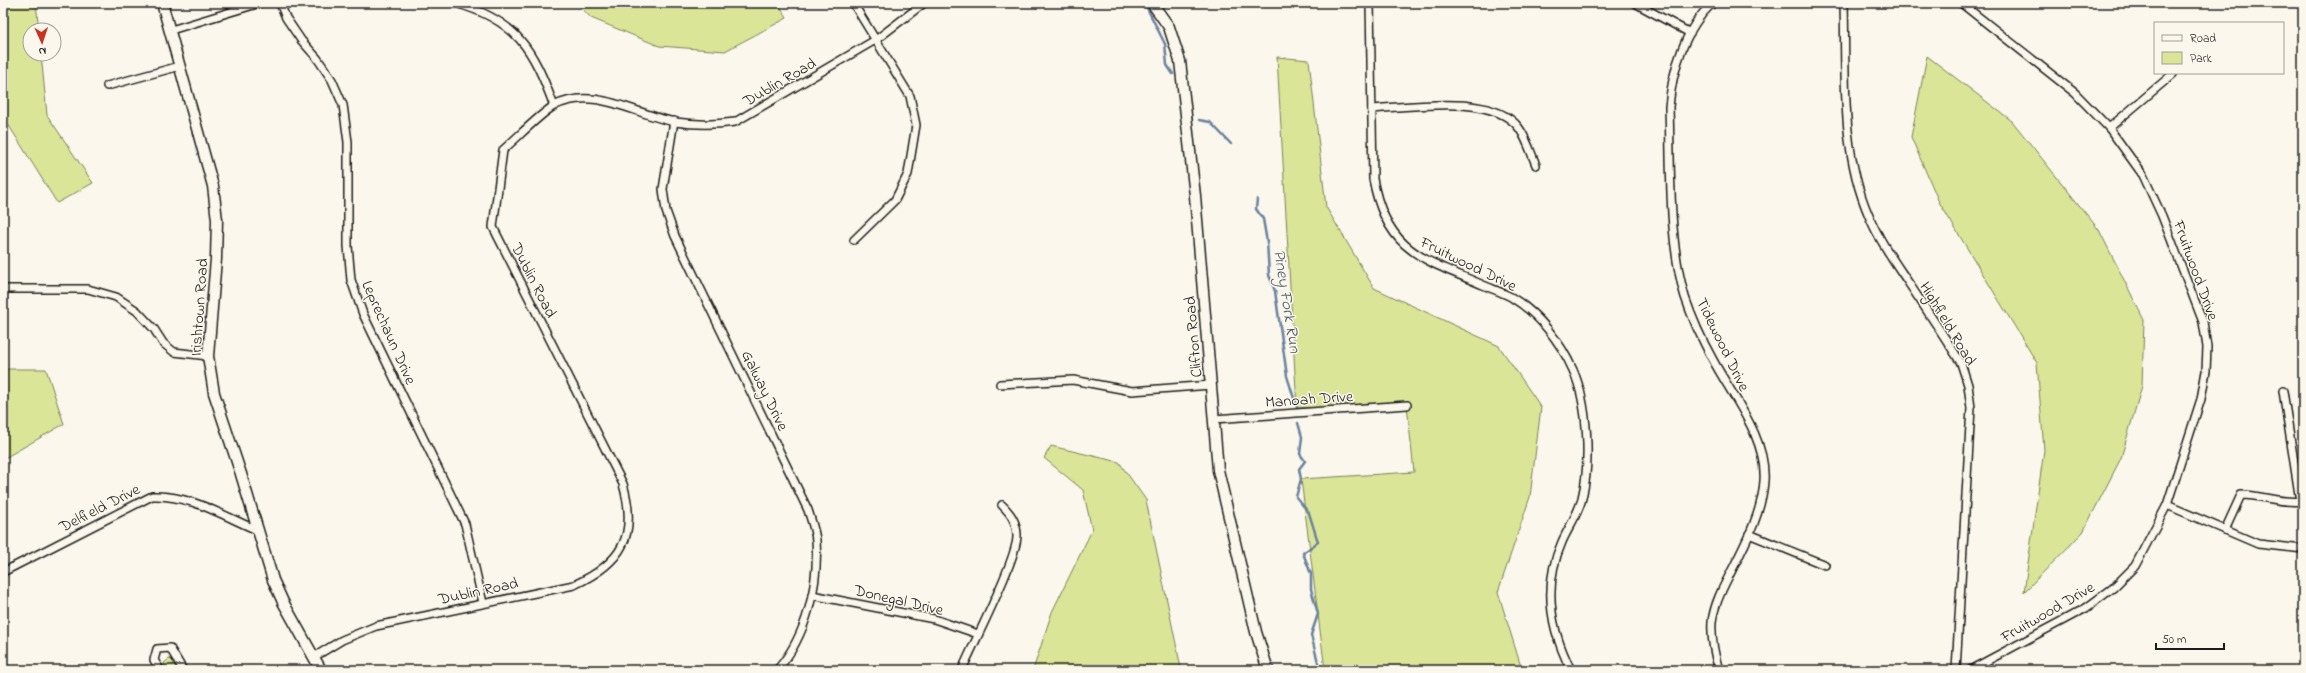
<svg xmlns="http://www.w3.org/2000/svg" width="2306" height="673" viewBox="0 0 2306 673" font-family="'Indie Flower',sans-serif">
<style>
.green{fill:#dae598;stroke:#7b805a}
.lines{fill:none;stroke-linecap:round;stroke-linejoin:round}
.stream{stroke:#67829d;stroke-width:2.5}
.street-casing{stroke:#1c1c1c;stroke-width:10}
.secondary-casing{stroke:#1c1c1c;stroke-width:13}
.street{stroke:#fbf7ec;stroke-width:7}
.secondary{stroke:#fbf7ec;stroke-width:10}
.labels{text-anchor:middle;stroke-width:3;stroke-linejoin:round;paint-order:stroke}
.street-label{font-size:16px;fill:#1c1c1c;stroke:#fbf7ec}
.water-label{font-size:17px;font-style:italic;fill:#485867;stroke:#fbf7ec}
</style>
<rect width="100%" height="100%" fill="#fbf7ec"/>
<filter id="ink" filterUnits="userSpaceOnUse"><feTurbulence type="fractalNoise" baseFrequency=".025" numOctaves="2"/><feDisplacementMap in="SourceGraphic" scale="8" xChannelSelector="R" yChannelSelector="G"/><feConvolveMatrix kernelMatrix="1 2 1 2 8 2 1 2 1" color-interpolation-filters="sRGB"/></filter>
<g filter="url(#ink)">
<!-- green -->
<g class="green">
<polygon points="3,3 36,3 39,30 30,30 30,54 41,54 47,115 93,183 57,203 3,116"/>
<polygon points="577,3 778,3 787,18 725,51 659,46 591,18"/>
<polygon points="1927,56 2012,121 2099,230 2144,320 2142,386 2121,458 2083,532 2024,592 2044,450 2037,363 1939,202 1911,137"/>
<polygon points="1277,57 1309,60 1326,207 1374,288 1499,346 1541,407 1530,497 1498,592 1522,670 1325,670 1301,479 1414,472 1407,405 1297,408"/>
<polygon points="3,369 46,369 64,424 3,459"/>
<polygon points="1051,446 1119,462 1146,500 1181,668 1178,670 1033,670 1052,612 1092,530 1083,490 1044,458"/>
<polygon points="169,659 173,660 180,670 165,670 164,663"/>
</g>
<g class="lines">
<!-- stream -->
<g class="stream">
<polyline points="1146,6 1165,44 1167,65 1173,74"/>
<polyline points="1199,120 1210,122 1231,144"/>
<polyline points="1257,199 1256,209 1263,219 1267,242 1269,275 1275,291 1287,376 1297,408"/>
<polyline points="1298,423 1302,437 1300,454 1305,461 1299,469 1301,479 1296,497 1309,513 1318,542 1303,553 1311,574 1311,589 1318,614 1311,635 1320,670"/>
</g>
<!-- street casing -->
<g class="street-casing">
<g id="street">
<polyline points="280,3 286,18 301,40 317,58 332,80 343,105 348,142 348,246 351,280 363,314 465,524 483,603"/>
<path d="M 455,3 C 517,20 533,49 554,106"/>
<polyline points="853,3 910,96 916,125 908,174 895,200 854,240"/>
<path d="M 1370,3 L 1373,179 C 1386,251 1423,259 1483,285 C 1492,289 1502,292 1511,297 C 1538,313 1560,341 1573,370 C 1588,404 1591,462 1582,498 C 1579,513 1568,528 1562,542 C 1543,585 1550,629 1571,670"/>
<polyline points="1635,3 1690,33"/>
<path d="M 1713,3 C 1685,27 1672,71 1669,107 C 1671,167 1668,240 1685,297 C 1692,318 1702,340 1713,360 C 1733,398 1767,437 1764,481 C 1762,514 1744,546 1730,574 C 1722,589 1714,605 1712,622 C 1711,639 1714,654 1719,670"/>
<path d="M 1844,3 C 1846,73 1840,150 1869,216 C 1879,240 1894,261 1908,282 C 1926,309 1944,336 1961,363 L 1968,385 L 1971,408 L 1956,670"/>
<polyline points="1961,3 2075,93 2109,128 2143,175 2162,216 2203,322 2207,347 2206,371 2201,399 2167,505 2135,566 2113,588 2086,608 1970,670"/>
<polyline points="171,30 260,3"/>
<polyline points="107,86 180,66"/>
<path d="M 1372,109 C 1412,107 1493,93 1519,128 C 1527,139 1531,153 1536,165"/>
<path d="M 674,121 L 663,189 L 666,211 L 675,236 L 808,510 C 811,520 815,530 816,540 C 819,584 807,636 777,670"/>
<polyline points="2109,128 2173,74"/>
<polyline points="3,289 88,289 116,297 137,311 154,329 163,343 174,352 208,356"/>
<polyline points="1000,384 1073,380 1132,391 1211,385"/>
<polyline points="2283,391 2300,501"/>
<polyline points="1214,419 1407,405"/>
<polyline points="2167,505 2258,544 2303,549"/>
<path d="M 2225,530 L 2241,495 C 2263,495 2281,504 2303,501"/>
<polyline points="1749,534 1825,565"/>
<path d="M 3,572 L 152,496 C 188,494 224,516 257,530"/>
<polyline points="812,595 934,619 978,634"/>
<path d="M 314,657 L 342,640 L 376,626 L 574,585 C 622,563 638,536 623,484 L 493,227 L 503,150 C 516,139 541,113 554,106 C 594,85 636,115 675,122 C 696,125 715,125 735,122 L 877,39 L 924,3"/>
<polyline points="160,670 154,660 157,649 170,648 183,670"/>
<path d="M 962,670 C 973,644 1019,556 1017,534 C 1016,521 1011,514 1002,505"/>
</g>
</g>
<!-- secondary casing -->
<g class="secondary-casing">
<g id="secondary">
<polyline points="162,3 213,186 217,220 216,259 208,356 214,393 241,474 273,580 283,602 321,670"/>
<polyline points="1152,3 1169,27 1180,61 1195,196 1218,470 1256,632 1268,670"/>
</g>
</g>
<!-- street -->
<use href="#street" class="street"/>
<!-- secondary -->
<use href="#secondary" class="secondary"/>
</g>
</g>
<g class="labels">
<!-- street labels -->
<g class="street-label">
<text transform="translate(779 81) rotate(-30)" y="6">Dublin Road</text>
<text transform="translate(1469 263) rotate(26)" y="6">Fruitwood Drive</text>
<text transform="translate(2197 270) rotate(70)" y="6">Fruitwood Drive</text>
<text transform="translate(535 280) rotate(63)" y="6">Dublin Road</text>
<text transform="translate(198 307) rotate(-86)" y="6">Irishtown Road</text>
<text transform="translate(1949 323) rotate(59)" y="6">Highfield Road</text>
<text transform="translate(390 332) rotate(66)" y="6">Leprechaun Drive</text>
<text transform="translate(1192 337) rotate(-95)" y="6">Clifton Road</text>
<text transform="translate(1724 344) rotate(64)" y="6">Tidewood Drive</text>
<text transform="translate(766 390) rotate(64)" y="6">Galway Drive</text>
<text transform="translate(1309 398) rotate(-4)" y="6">Manoah Drive</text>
<text transform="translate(99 507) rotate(-27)" y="6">Delfield Drive</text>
<text transform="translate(478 590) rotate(-12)" y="6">Dublin Road</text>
<text transform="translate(899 599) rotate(13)" y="6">Donegal Drive</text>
<text transform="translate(2047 611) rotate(-30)" y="6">Fruitwood Drive</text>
</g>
<!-- water labels -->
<g class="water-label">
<text transform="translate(1288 301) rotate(81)" y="6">Piney Fork Run</text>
</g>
</g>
<!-- margin -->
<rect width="2306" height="673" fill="none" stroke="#fbf7ec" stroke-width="16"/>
<rect x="8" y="8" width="2290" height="657" fill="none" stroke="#1c1c1c" stroke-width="1.5" filter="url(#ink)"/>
<!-- legend -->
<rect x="2154" y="22" width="130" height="52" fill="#fbf7ec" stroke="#a29f99"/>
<rect x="2162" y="35" width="20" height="6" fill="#fbf7ec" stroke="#a29f99"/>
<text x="2190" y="42" font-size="12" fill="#1c1c1c">Road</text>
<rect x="2162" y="52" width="20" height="12" fill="#dae598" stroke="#a29f99"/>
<text x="2190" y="62" font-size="12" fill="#1c1c1c">Park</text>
<!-- north arrow -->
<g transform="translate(42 42) rotate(177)"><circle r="19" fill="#fbf7ec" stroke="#a29f99"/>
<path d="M0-3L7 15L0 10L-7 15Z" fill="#c8321e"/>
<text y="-6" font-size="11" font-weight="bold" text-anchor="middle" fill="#1c1c1c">N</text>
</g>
<!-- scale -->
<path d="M2156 643v6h68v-6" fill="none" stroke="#1c1c1c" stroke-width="2"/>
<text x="2162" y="643" font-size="12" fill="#1c1c1c" stroke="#fbf7ec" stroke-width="3" paint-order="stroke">50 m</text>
</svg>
